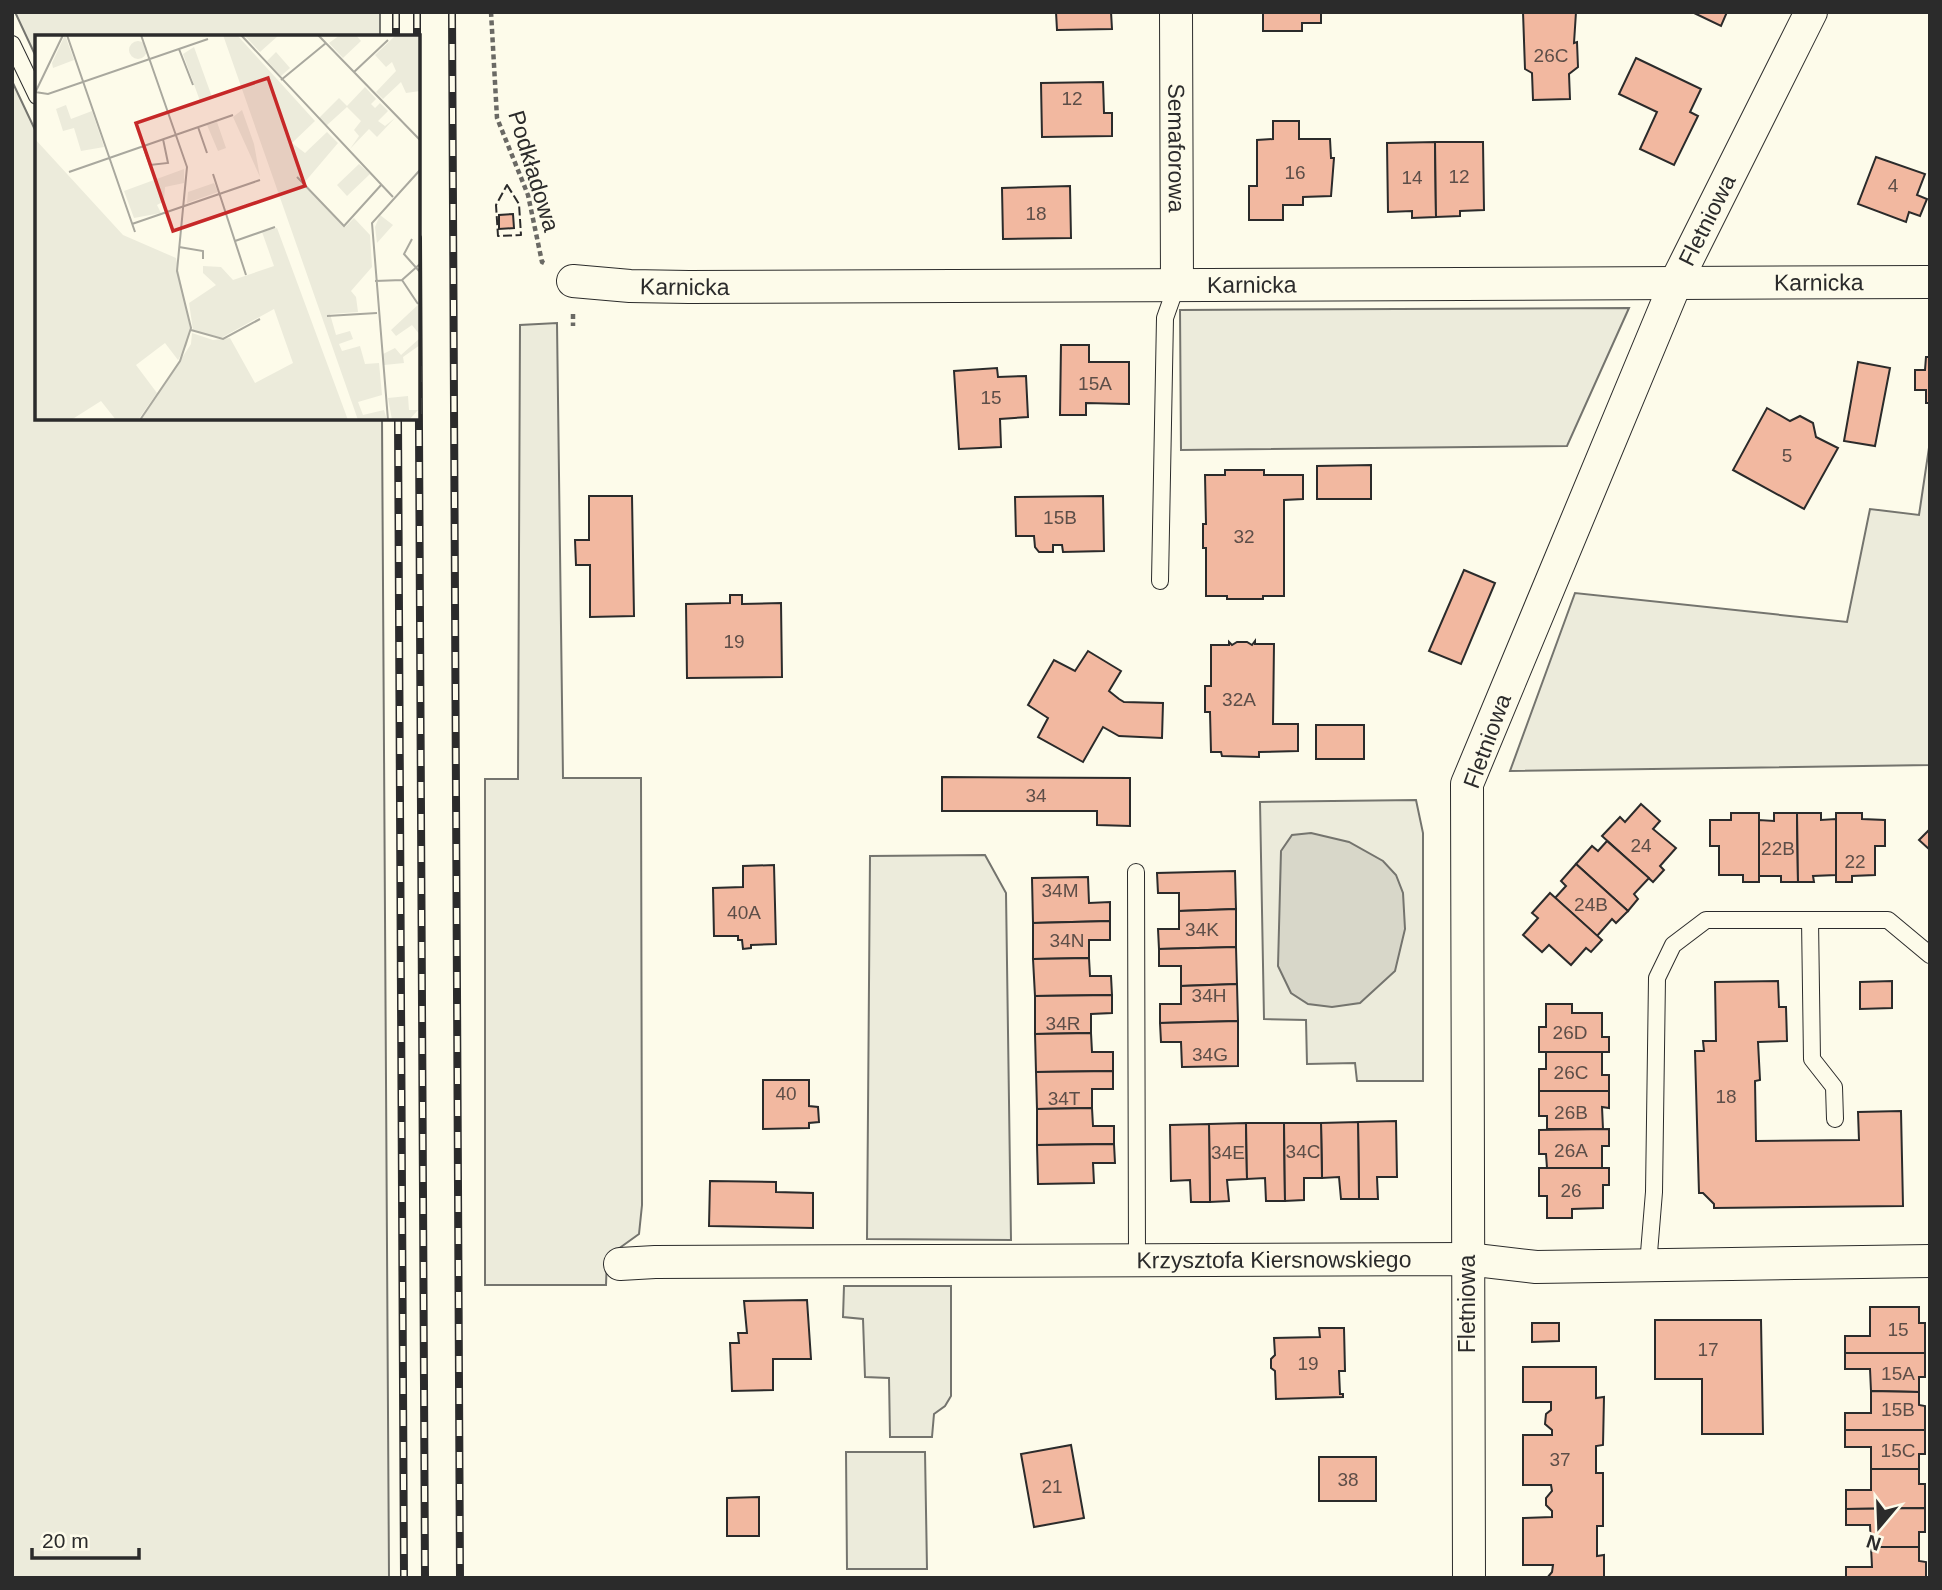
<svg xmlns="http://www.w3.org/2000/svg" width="1942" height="1590" viewBox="0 0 1942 1590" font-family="Arial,sans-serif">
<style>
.green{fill:#ecebdb;stroke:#74746e;stroke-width:2}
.water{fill:#d8d7c9;stroke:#74746e;stroke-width:2}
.building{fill:#f2b8a0;stroke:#2b2b2b;stroke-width:2}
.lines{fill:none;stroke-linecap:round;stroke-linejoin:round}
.service-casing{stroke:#2b2b2b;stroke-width:18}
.minor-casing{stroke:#2b2b2b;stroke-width:34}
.path{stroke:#6a6964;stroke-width:4.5;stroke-dasharray:5 3.5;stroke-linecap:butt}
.service{stroke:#fdfbea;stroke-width:16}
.minor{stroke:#fdfbea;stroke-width:32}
.rail-casing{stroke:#2b2b2b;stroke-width:8}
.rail{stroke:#fdfbea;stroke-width:5;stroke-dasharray:16;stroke-linecap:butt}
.fence{stroke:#2b2b2b;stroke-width:2;stroke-dasharray:9 3.5;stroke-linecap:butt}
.labels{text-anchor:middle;stroke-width:5;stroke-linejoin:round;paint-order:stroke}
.number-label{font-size:19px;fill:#5d4e48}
.street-label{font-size:23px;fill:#2b2b2b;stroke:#fdfbea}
.inset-road{fill:none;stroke:#a9a89e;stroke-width:2}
.view{fill:#c62828;fill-opacity:0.15;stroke:#c62828;stroke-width:3.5}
.inset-edge{fill:none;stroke:#2b2b2b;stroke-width:3.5}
</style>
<rect width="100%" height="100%" fill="#fdfbea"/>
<!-- green -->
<g class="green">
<polygon points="15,12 380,12 380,37 37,37 37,59"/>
<polygon points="12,81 37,134 37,418 382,418 389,1578 12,1578"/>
<polygon points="1629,308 1567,446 1181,450 1180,310"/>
<polygon points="557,323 563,778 641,778 642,1205 639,1234 607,1257 606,1285 485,1285 485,779 518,779 520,325"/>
<polygon points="1930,441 1930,765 1510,771 1575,593 1847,622 1870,509 1919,515"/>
<polygon points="1416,800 1423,833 1423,1081 1357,1081 1355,1063 1307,1064 1306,1020 1264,1019 1260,802"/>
<polygon points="985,855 1006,893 1011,1240 867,1239 870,856"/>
<polygon points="844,1286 951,1286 951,1396 945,1406 934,1414 932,1437 890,1437 889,1378 865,1377 863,1319 843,1317"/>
<polygon points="846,1452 925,1452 927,1569 847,1569"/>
</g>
<!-- water -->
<polygon class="water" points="1311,833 1349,842 1383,861 1396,875 1403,893 1405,929 1395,971 1360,1003 1332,1007 1308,1004 1291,993 1278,966 1281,851 1292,835"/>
<!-- building -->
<g class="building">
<polygon points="1056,12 1111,12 1112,29 1057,30"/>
<polygon points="1263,12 1321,12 1321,23 1302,23 1302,31 1263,31"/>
<polygon points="1523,12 1576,12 1574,43 1577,42 1578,67 1569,74 1570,99 1533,100 1532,73 1525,69"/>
<polygon points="1692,12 1727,12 1721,26"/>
<polygon points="1636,58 1701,89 1690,112 1698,116 1674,165 1640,149 1657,112 1619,94"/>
<polygon points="1103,82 1104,113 1112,113 1112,136 1042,137 1041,83"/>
<polygon points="1273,121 1299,121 1299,139 1330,139 1331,158 1334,158 1331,196 1303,197 1303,205 1283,205 1283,220 1249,220 1249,186 1257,186 1257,140 1273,139"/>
<polygon points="1435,142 1436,217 1412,218 1412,211 1388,212 1387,143"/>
<polygon points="1435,142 1483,142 1484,210 1460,211 1460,216 1436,217"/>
<polygon points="1876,157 1925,174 1917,195 1927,199 1920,216 1909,212 1906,222 1858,204"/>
<polygon points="1070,186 1071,238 1003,239 1002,188"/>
<polygon points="513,214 514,228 499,229 499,215"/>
<polygon points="1061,345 1089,345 1089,362 1129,362 1129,404 1086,403 1086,415 1060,415"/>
<polygon points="1926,357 1930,357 1930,403 1926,403 1926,390 1915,390 1915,370 1925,370"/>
<polygon points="1858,362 1890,368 1875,446 1844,441"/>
<polygon points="997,368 998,377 1026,376 1028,417 1000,419 1001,447 959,449 954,371"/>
<polygon points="1767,408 1790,421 1800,416 1813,423 1816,437 1838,448 1804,509 1733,470"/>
<polygon points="1371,465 1371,499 1317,499 1317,466"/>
<polygon points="1225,470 1264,470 1264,475 1303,475 1303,499 1284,500 1284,596 1263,596 1263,599 1227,599 1227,596 1206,596 1206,548 1203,548 1203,524 1206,524 1205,475 1225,475"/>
<polygon points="589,496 632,496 634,616 590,617 590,565 576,565 575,540 589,540"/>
<polygon points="1103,496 1104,551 1063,552 1062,545 1053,545 1053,552 1039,552 1035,547 1034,536 1016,536 1015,497"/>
<polygon points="1464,570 1495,583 1461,664 1429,651"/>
<polygon points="730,595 742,595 742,604 781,603 782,677 687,678 686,604 730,603"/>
<polygon points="1255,641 1255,644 1274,644 1273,724 1298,724 1298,751 1259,752 1259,757 1222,756 1221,752 1211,752 1210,712 1205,712 1205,686 1211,686 1211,645 1229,645 1229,642 1232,645 1237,642 1247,642 1252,645"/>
<polygon points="1088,651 1121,671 1109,691 1119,699 1124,702 1163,703 1162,738 1119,736 1103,727 1083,762 1038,737 1048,718 1028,705 1054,660 1075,671"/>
<rect x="1316" y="725" width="48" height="34"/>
<polygon points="942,777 1130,778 1130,826 1097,825 1097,811 942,811"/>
<polygon points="1641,804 1660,821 1653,829 1676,848 1660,866 1664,870 1653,882 1602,836 1620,817 1625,822"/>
<polygon points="1731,813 1759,813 1759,882 1743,882 1743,875 1719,875 1719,846 1710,846 1710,820 1731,820"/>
<polygon points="1774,813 1797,813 1798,882 1781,882 1781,876 1759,876 1759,820 1774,821"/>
<polygon points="1797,813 1821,813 1821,820 1836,819 1836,875 1813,876 1814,882 1798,882"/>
<polygon points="1836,813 1862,813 1862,819 1885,820 1885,846 1875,846 1875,875 1852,876 1852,882 1836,882"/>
<polygon points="1930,829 1930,850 1919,840"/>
<polygon points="1607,841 1649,878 1634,894 1638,899 1628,911 1576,864 1592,846 1598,851"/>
<polygon points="1576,864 1628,911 1616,923 1612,919 1597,936 1555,898 1566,886 1561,881"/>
<polygon points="774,865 776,944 751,945 751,948 743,949 742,940 738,940 738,936 714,936 713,888 743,887 743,866"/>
<polygon points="1235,871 1236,909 1179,911 1179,893 1158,893 1157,873"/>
<polygon points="1088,877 1089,903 1110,902 1110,921 1033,923 1032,878"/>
<polygon points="1550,893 1602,940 1591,952 1586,948 1571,965 1549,945 1542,952 1523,935 1538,918 1532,913"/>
<polygon points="1236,909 1236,947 1159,949 1158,929 1179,929 1179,911"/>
<polygon points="1110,921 1110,940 1089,940 1089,958 1033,959 1033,923"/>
<polygon points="1236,947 1237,984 1181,986 1181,966 1159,966 1159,949"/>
<polygon points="1089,958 1090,976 1111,976 1112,995 1035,996 1033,959"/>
<polygon points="1778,981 1779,1007 1786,1007 1787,1041 1758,1042 1760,1080 1755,1081 1756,1141 1859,1140 1858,1112 1901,1111 1903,1206 1714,1208 1714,1204 1703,1193 1699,1193 1695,1051 1704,1051 1703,1041 1716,1041 1715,982"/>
<polygon points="1892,981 1892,1008 1860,1009 1860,982"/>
<polygon points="1237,984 1238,1021 1160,1023 1160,1004 1181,1004 1181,986"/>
<polygon points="1112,995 1112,1013 1091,1014 1091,1033 1035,1034 1035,996"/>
<polygon points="1546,1004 1572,1004 1572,1013 1602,1013 1602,1037 1609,1037 1609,1052 1539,1052 1539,1027 1546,1027"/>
<polygon points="1238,1021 1238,1066 1182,1067 1181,1042 1161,1042 1160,1023"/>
<polygon points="1091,1033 1092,1052 1113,1052 1113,1071 1036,1072 1035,1034"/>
<polygon points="1546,1052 1602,1052 1602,1075 1609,1075 1609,1091 1539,1091 1539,1069 1546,1069"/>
<polygon points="1113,1071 1113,1089 1092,1089 1092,1108 1037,1109 1036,1072"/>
<polygon points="763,1080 809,1080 809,1106 818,1107 819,1122 809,1123 809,1128 763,1129"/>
<polygon points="1539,1091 1609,1091 1609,1108 1602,1107 1603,1129 1547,1129 1547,1116 1539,1116"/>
<polygon points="1092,1108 1093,1126 1114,1126 1114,1144 1037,1145 1037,1109"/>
<polygon points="1396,1121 1397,1177 1377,1177 1378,1199 1359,1199 1358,1122"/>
<polygon points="1358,1122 1359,1199 1341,1199 1339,1177 1322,1178 1321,1123"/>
<polygon points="1246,1123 1247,1179 1227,1180 1229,1201 1210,1202 1209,1124"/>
<polygon points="1246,1123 1284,1123 1285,1201 1266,1201 1265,1178 1247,1179"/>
<polygon points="1284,1123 1321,1123 1322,1178 1304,1178 1304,1200 1285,1201"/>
<polygon points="1209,1124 1210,1202 1191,1202 1190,1180 1171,1181 1170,1125"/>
<polygon points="1609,1129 1609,1146 1602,1146 1602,1168 1547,1168 1546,1154 1539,1154 1539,1130"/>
<polygon points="1114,1144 1115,1163 1093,1163 1094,1183 1038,1184 1037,1145"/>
<polygon points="1539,1168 1609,1168 1609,1185 1603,1185 1603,1208 1572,1209 1572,1218 1547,1218 1547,1196 1539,1196"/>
<polygon points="710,1181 776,1182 776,1192 813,1193 813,1228 709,1226"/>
<polygon points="807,1300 811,1359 773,1359 773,1390 732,1391 730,1343 739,1343 738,1333 747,1333 744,1301"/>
<polygon points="1870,1307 1919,1307 1919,1323 1925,1323 1925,1353 1845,1353 1845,1336 1870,1336"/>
<polygon points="1655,1320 1761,1320 1763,1434 1702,1434 1702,1379 1655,1379"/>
<polygon points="1532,1323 1559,1323 1559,1341 1532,1342"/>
<polygon points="1319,1328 1344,1328 1345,1371 1339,1371 1340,1394 1343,1394 1343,1397 1276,1399 1275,1371 1271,1368 1271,1359 1275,1355 1274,1338 1320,1337"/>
<polygon points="1845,1353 1925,1353 1925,1377 1919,1377 1919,1392 1871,1391 1870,1369 1845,1369"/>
<polygon points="1523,1367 1596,1367 1596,1398 1604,1397 1603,1445 1596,1446 1596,1473 1603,1473 1603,1526 1597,1526 1597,1556 1604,1555 1604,1578 1547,1578 1552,1572 1553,1565 1523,1565 1523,1518 1552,1517 1552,1511 1546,1505 1546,1498 1552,1491 1551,1485 1523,1485 1523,1435 1552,1435 1552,1430 1545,1424 1546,1414 1551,1410 1551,1402 1523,1402"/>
<polygon points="1871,1391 1919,1392 1919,1405 1925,1406 1925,1430 1845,1430 1845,1413 1871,1413"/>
<polygon points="1845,1430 1925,1430 1925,1454 1919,1454 1919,1469 1871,1469 1871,1447 1845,1447"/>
<polygon points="1071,1445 1084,1518 1034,1527 1021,1454"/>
<rect x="1319" y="1457" width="57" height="44"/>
<polygon points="1871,1469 1919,1469 1919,1484 1925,1484 1925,1508 1846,1509 1846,1490 1871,1490"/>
<polygon points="759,1497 759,1536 727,1536 727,1498"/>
<polygon points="1925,1508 1925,1532 1919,1532 1919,1547 1871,1547 1870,1525 1846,1525 1846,1509"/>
<polygon points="1871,1547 1919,1547 1919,1561 1926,1562 1926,1578 1846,1578 1846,1567 1872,1567"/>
</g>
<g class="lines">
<!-- service casing -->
<g class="service-casing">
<g id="service">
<polyline points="12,44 37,96"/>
<polyline points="1160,581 1165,318 1177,284"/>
<polyline points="1136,872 1137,1258"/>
<polyline points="1810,920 1812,1059 1834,1087 1835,1119"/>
<polyline points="1648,1265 1654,1192 1657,978 1673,945 1706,920 1888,920 1930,955"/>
</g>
</g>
<!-- minor casing -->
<g class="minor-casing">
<g id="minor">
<path id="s1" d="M 1176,12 L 1177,284"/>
<path id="s2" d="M 573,281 L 630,286 L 689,287 L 1930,282"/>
<path id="s3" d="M 620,1264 L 655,1262 L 1467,1259 L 1536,1267 L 1930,1261"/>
<path id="s4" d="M 1469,1578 L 1467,784 L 1676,282 L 1811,12"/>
</g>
</g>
<!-- path -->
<g class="path">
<polyline points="491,12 497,118 528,195 542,262 546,264"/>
<polyline points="573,314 573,326"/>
</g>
<!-- service -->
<use href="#service" class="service"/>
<!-- minor -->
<use href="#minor" class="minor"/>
<!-- rail casing -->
<g class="rail-casing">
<g id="rail">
<polyline points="396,12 396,37"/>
<polyline points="417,12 417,37"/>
<polyline points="452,12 460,1578"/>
<polyline points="418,238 425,1578"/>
<polyline points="398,418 404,1578"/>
</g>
</g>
<!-- rail -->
<use href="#rail" class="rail"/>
<!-- fence -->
<polygon class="fence" points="507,185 519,204 521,235 498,236 496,205"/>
</g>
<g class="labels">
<!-- number labels -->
<g class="number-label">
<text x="1551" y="62">26C</text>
<text x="1072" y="105">12</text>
<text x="1295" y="179">16</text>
<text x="1459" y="183">12</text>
<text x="1412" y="184">14</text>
<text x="1893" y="192">4</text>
<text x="1036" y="220">18</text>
<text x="1095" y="390">15A</text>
<text x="991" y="404">15</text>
<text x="1787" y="462">5</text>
<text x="1060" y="524">15B</text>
<text x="1244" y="543">32</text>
<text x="734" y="648">19</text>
<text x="1239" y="706">32A</text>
<text x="1036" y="802">34</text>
<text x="1641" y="852">24</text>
<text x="1778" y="855">22B</text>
<text x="1855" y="868">22</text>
<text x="1060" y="897">34M</text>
<text x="1591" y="911">24B</text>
<text x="744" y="919">40A</text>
<text x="1202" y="936">34K</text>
<text x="1067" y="947">34N</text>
<text x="1209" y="1002">34H</text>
<text x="1063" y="1030">34R</text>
<text x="1570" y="1039">26D</text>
<text x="1210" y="1061">34G</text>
<text x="1571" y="1079">26C</text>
<text x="786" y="1100">40</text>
<text x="1726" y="1103">18</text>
<text x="1064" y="1105">34T</text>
<text x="1571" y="1119">26B</text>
<text x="1571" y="1157">26A</text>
<text x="1303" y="1158">34C</text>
<text x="1228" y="1159">34E</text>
<text x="1571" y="1197">26</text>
<text x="1898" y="1336">15</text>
<text x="1708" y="1356">17</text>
<text x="1308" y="1370">19</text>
<text x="1898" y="1380">15A</text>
<text x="1898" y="1416">15B</text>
<text x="1898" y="1457">15C</text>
<text x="1560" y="1466">37</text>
<text x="1348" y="1486">38</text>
<text x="1052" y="1493">21</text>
</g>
<!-- street labels -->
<g class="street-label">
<text dy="8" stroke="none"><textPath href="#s1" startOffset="136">Semaforowa</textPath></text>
<text transform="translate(534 171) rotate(73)" y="8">Podkładowa</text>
<text dy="8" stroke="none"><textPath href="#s4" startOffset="1407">Fletniowa</textPath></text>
<text dy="8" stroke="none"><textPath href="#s2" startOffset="1246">Karnicka</textPath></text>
<text dy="8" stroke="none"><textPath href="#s2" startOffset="679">Karnicka</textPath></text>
<text dy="8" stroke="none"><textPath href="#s2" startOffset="112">Karnicka</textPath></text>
<text transform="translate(1487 741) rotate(-70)" y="8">Fletniowa</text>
<text dy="8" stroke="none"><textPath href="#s3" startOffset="654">Krzysztofa Kiersnowskiego</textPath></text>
<text transform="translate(1467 1304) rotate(-90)" y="8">Fletniowa</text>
</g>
</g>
<!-- overview -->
<g transform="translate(35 35)">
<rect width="385" height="385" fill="#fdfbea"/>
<path d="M 30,0 L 39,25 L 18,33 L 17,28 ZM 188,0 L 202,0 L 280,86 L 257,108 L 270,118 L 292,97 L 303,108 L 269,148 L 260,142 L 310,192 L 319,183 L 335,200 L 337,232 L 316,256 L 321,262 L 323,277 L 295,279 L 301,300 L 315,296 L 318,304 L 304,309 L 307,316 L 325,311 L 330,329 L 344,328 L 347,360 L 323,367 L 328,380 L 349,375 L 352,385 L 323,385 ZM 209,0 L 244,0 L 225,17 ZM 305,0 L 321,0 L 326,6 L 308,23 L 294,8 ZM 361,0 L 385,0 L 385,56 L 371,58 L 366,47 L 348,64 L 341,57 L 361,36 L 357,27 L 351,32 L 340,20 ZM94 15a9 9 0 1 1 18 0a9 9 0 1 1-18 0ZM 159,12 L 177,62 L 165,66 L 148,19 ZM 241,17 L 255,33 L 246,41 L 232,26 ZM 330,52 L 341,64 L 336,69 L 340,73 L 345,68 L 353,76 L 343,86 L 350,91 L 360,83 L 342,102 L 334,94 L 315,114 L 324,101 L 319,95 L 326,86 L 312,72 L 291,91 L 284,83 L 304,63 L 312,71 ZM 31,70 L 36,84 L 57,76 L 69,112 L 46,116 L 39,93 L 28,96 L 21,74 ZM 207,75 L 219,109 L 225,142 L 198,82 ZM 182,87 L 191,113 L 183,116 L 172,90 ZM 0,104 L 88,200 L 141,223 L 155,293 L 152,310 L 143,325 L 130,308 L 101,330 L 122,358 L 103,385 L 81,385 L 66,366 L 36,385 L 0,385 ZM 324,129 L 335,139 L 312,161 L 302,150 ZM 149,134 L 149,148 L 130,152 L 129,166 L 122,170 L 126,178 L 99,183 L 89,156 ZM 179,148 L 183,157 L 152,168 L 153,157 ZM 345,180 L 358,190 L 342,208 L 340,192 ZM 242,193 L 313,385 L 106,385 L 156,309 L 157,298 L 178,305 L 195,303 L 220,348 L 258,328 L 239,274 L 186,303 L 158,295 L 154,268 L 181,250 L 168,238 L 168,231 L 186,232 L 198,245 L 239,231 L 227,197 ZM 385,268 L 385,300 L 377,290 L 361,301 L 356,295 ZM 385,303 L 385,310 L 368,322 L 369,328 L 349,330 L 348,319 L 360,313 L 366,320 ZM 373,361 L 374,375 L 383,375 L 374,385 L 357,385 L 353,363 Z" fill="#ecebdb"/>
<path class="inset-road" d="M 32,0 L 100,197M 206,0 L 358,162M 283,0 L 385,105M 144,14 L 158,50M 319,37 L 353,5M 246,45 L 291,8M 0,57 L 13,59 L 173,4M 0,58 L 28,0M 163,92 L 172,118M 108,111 L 115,130 L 133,128 L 128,104M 34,137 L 198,80M 178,139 L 211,240M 262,142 L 309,191 L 347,149M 97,189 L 225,145M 377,204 L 369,219 L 385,237M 200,206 L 240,192M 144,212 L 168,216 L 168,224M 367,245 L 383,269M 340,246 L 367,245 L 385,229M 292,281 L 342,278M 156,295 L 188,304 L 225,284M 105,385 L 145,326 L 156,293 L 142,236 L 152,132 L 106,0M 353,385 L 337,188 L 385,135"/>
<path class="view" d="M 233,43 L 270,151 L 138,196 L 101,88 Z"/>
<rect width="385" height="385" class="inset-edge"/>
</g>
<!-- border -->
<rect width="1942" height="1590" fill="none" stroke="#2b2b2b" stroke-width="28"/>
<!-- north arrow -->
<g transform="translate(1879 1527) rotate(199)" stroke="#fdfbea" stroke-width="5" paint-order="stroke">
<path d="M0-5L12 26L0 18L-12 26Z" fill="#2b2b2b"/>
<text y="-10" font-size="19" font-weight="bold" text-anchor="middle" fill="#2b2b2b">N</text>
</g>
<!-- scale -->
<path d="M32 1548v10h107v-10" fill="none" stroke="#2b2b2b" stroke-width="3.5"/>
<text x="42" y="1548" font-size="21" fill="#2b2b2b" stroke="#fdfbea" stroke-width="5" paint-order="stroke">20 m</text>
</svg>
